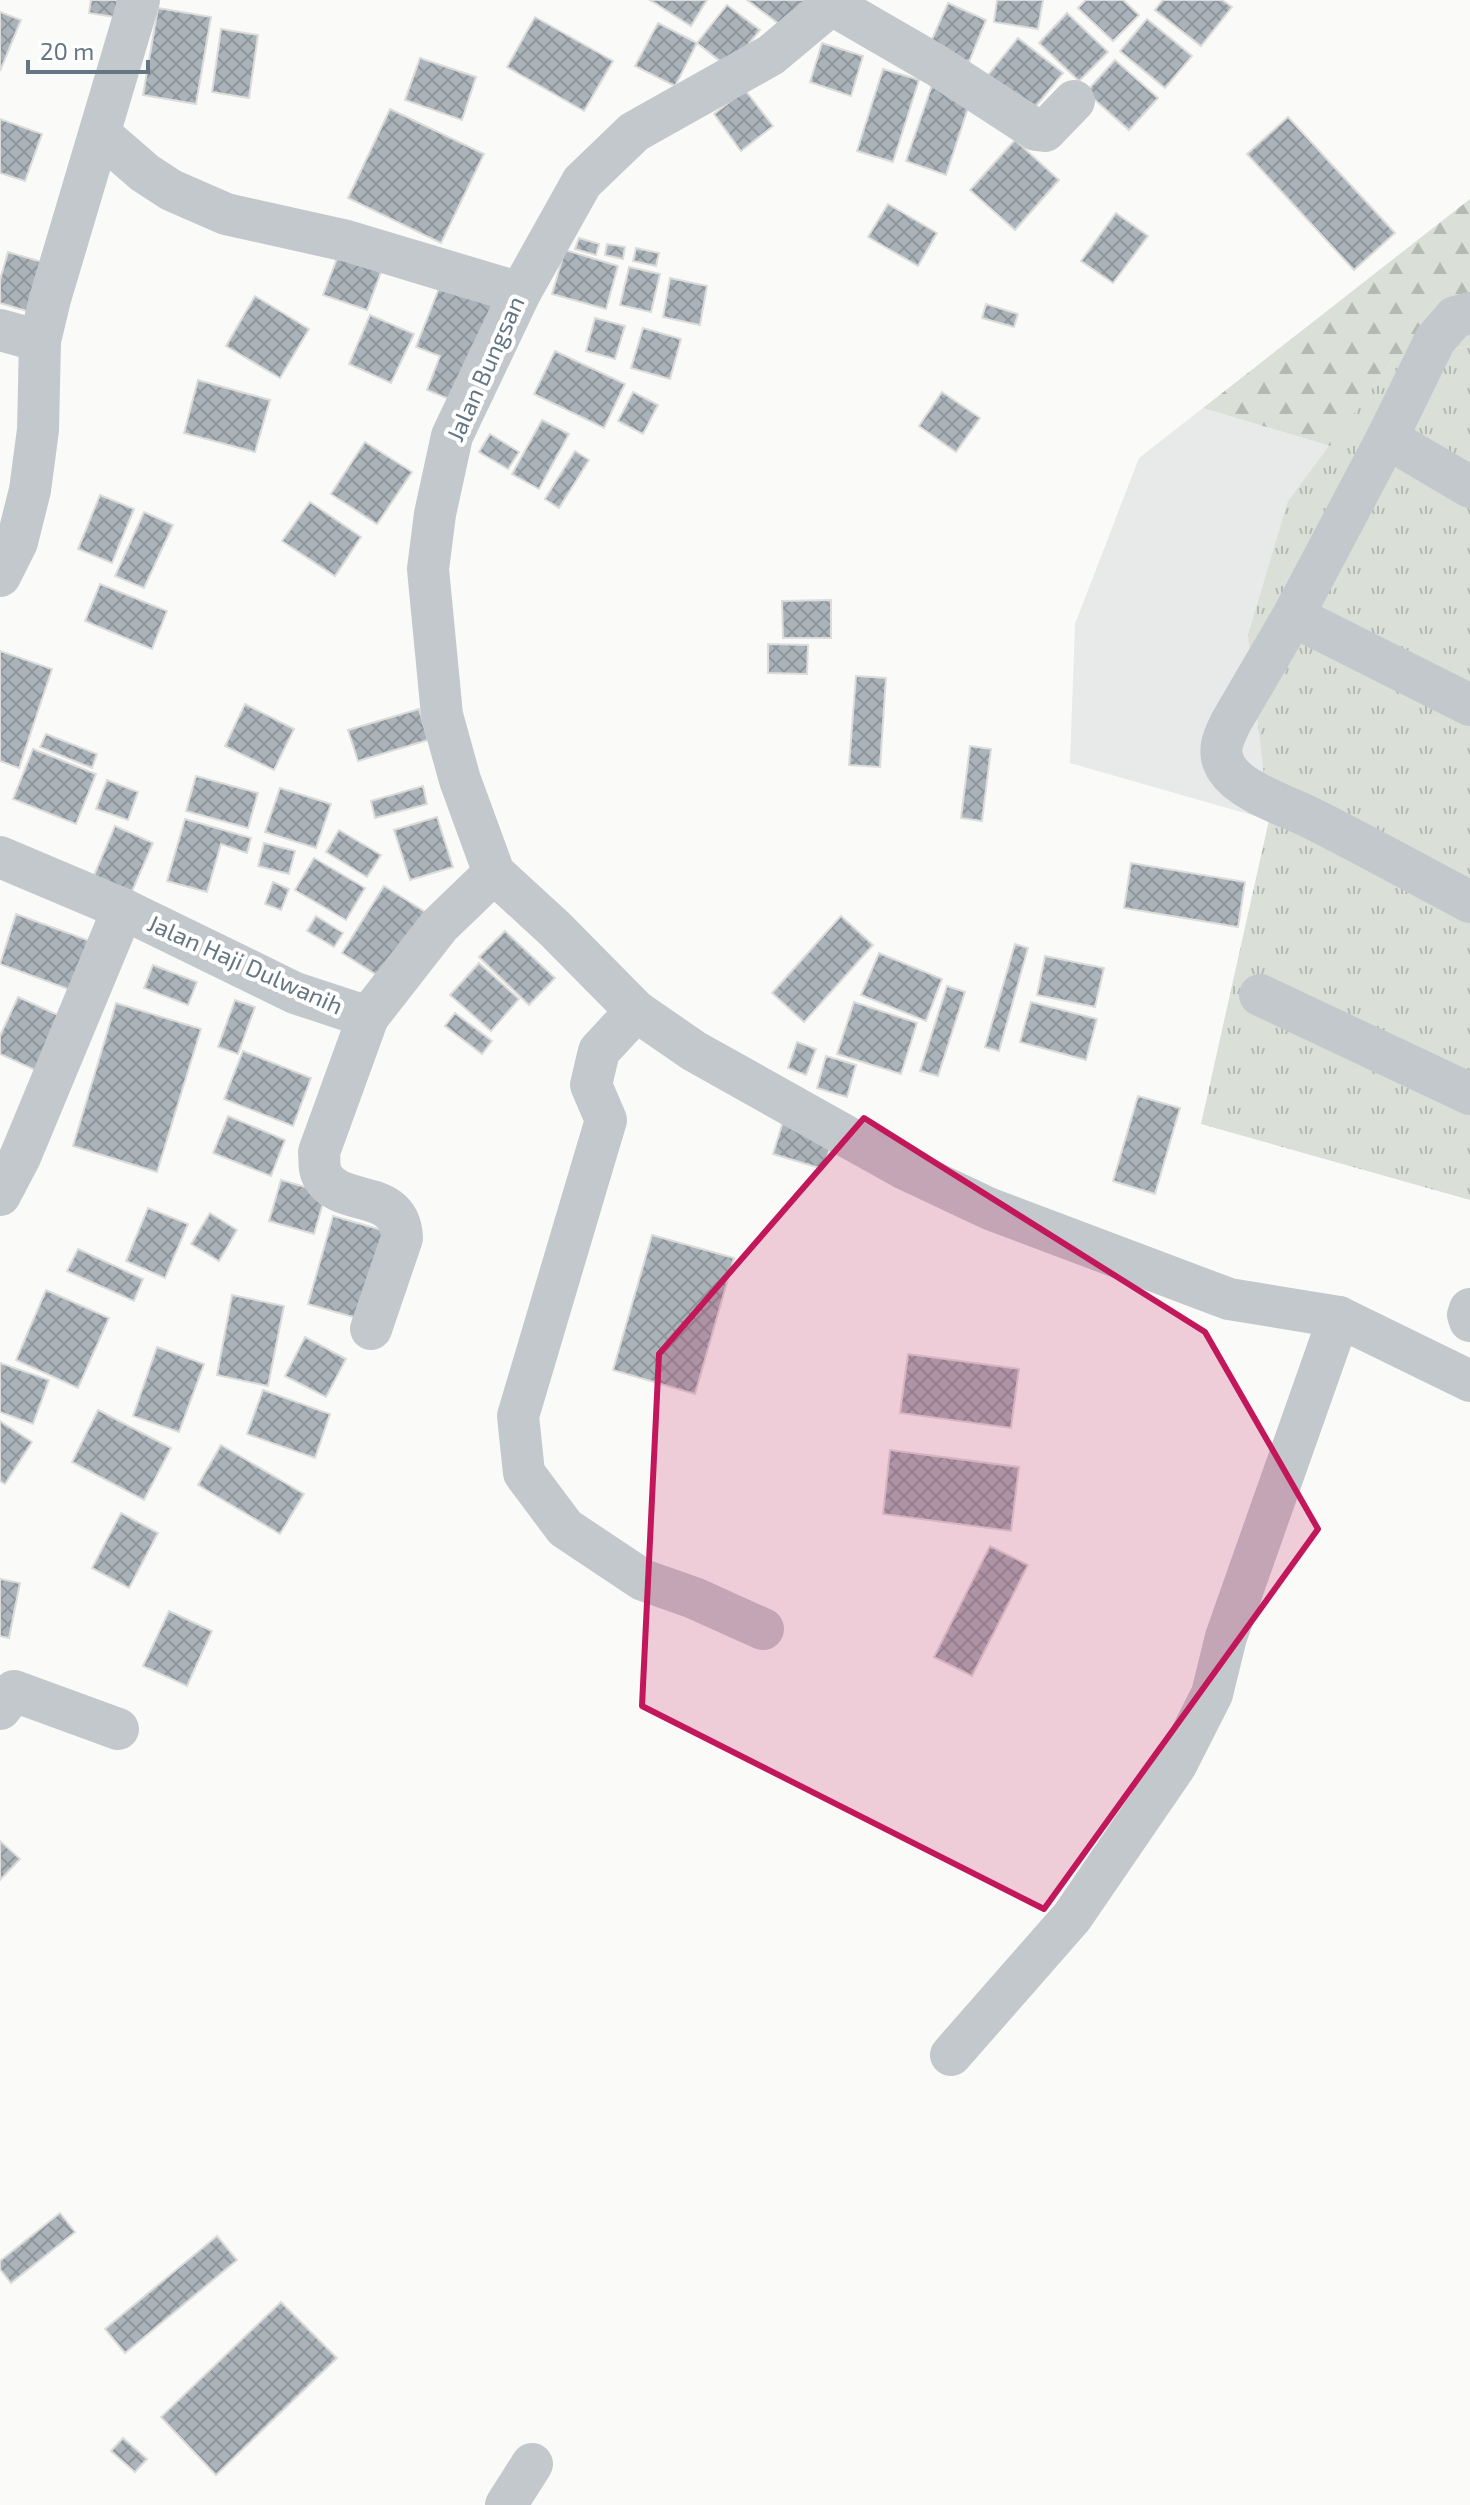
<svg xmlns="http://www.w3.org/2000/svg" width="1470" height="2505" viewBox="0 0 1470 2505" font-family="'Exo 2',sans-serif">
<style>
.built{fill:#e8e9e9}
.grass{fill:url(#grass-tufts)}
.forest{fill:url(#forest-firs)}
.building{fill:url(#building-cross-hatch);stroke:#dcdcda;stroke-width:2}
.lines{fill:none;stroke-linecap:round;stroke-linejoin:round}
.street{stroke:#c3c8cc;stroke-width:42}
.marked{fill:#c2185b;fill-opacity:0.2;stroke:#c2185b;stroke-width:6;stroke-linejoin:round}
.labels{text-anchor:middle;stroke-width:8;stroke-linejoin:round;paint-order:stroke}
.street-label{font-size:24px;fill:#657683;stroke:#fff}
</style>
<defs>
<pattern id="grass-tufts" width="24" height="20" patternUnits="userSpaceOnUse" patternTransform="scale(2)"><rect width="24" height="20" fill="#dadfd7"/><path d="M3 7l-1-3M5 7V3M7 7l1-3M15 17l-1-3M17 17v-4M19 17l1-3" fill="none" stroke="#b4b9b4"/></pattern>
<pattern id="forest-firs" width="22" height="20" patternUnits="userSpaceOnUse" patternTransform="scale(2)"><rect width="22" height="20" fill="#dadfd7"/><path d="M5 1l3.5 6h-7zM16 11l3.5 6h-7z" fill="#b4b9b4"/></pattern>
<pattern id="building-cross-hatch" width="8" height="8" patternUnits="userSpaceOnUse" patternTransform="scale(2)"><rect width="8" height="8" fill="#aab3b9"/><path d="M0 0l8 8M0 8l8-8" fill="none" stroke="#8e969c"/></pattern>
</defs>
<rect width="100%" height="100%" fill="#fafaf8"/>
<!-- built -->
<polygon class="built" points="1203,408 1330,446 1288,501 1269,820 1070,763 1075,624 1139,458"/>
<!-- grass -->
<polygon class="grass" points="1470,346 1470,1200 1201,1124 1269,820 1248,635 1288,501 1394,359"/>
<!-- forest -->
<polygon class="forest" points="1470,199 1470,346 1394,359 1330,446 1203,408"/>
<!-- building -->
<g class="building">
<polygon points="91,0 124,0 121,18 89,13"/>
<polygon points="650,0 707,0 691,26"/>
<polygon points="747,0 808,0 790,32"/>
<polygon points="997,0 1043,0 1038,29 994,22"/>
<polygon points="1086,0 1123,0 1139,15 1113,41 1078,8"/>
<polygon points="1163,0 1222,0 1232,7 1201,46 1155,10"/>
<polygon points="948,3 986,20 969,62 929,46"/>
<polygon points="727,5 760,30 729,68 697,43"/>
<polygon points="158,8 211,17 196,104 143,95"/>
<polygon points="0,12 21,20 0,71"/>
<polygon points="1067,13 1108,52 1079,81 1039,43"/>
<polygon points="535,17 613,61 584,111 507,67"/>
<polygon points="1147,19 1192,56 1165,88 1120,51"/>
<polygon points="658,23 697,43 675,86 635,66"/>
<polygon points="221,29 258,35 249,98 212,92"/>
<polygon points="1018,38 1063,73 1032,111 988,75"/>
<polygon points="822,43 863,56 851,96 810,82"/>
<polygon points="420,58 476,77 462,120 405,100"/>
<polygon points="1115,60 1158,98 1129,130 1086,92"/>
<polygon points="883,69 919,80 893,162 857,151"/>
<polygon points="932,85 971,99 946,175 906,161"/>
<polygon points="745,90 773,126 741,151 714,114"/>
<polygon points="390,109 484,154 441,243 348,198"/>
<polygon points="1288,117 1395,233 1354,270 1247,154"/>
<polygon points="0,119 42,134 25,181 0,173"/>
<polygon points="1015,140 1059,180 1015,230 970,190"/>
<polygon points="888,204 937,233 918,266 868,237"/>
<polygon points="1116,213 1148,236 1113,283 1081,261"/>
<polygon points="579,238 599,244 596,255 575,249"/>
<polygon points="607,244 625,247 623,259 605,255"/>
<polygon points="636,248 659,253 656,266 633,261"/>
<polygon points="565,250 618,266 606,309 552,294"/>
<polygon points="8,252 52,265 37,314 0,303 0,280"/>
<polygon points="338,256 381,272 367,310 323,295"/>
<polygon points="629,267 660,274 651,312 620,305"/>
<polygon points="445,273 507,298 464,405 427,390 440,356 416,347"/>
<polygon points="670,278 707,286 700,325 663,317"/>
<polygon points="255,296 309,329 280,378 226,346"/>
<polygon points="986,304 1018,314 1014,327 982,318"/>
<polygon points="370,315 414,334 391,383 349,364"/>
<polygon points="595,318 625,326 615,359 586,351"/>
<polygon points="643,328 681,339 670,379 631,368"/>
<polygon points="555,351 625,384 604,428 534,394"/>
<polygon points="198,380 270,400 255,452 184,433"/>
<polygon points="633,392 658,405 643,434 618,421"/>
<polygon points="942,392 980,418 956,452 919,426"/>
<polygon points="542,420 569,434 539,489 512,474"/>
<polygon points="490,434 519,452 508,469 479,452"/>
<polygon points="365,442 412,472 377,524 331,494"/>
<polygon points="575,451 589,460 559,508 545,499"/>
<polygon points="100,495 134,509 112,563 78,549"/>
<polygon points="310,502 361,537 335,576 282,541"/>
<polygon points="144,512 173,525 144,588 115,576"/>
<polygon points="100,584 167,611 152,649 85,621"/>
<polygon points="831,600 831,638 783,638 782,601"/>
<polygon points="768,644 808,645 807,674 768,673"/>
<polygon points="0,651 52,669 19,768 0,761"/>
<polygon points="856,676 886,678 880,767 849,765"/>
<polygon points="245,704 294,729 274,770 225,746"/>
<polygon points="419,709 428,740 358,761 348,730"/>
<polygon points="46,734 97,754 92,768 40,747"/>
<polygon points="970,746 991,749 982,821 961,818"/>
<polygon points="33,749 96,774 76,824 13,799"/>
<polygon points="196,776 258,793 248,828 186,811"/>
<polygon points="107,780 138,792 128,820 96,809"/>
<polygon points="423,786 427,804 375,818 371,801"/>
<polygon points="280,788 331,804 316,848 265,832"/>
<polygon points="437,817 453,867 410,880 394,830"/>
<polygon points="185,819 251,838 247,853 221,844 207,892 167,881"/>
<polygon points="115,826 153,843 130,896 92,880"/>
<polygon points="339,830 381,855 367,877 326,852"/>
<polygon points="264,843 295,851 289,874 258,866"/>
<polygon points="314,858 365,888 346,920 295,890"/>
<polygon points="1131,863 1245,882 1238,927 1124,908"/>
<polygon points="273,882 289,889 281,910 265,904"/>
<polygon points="384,886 430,915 388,982 342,953"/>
<polygon points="16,914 98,944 79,993 0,964"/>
<polygon points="316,916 343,933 334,947 307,931"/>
<polygon points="841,916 873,945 804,1022 772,993"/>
<polygon points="505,931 555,978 529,1005 479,957"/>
<polygon points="1015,944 1028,948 999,1051 985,1047"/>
<polygon points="879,953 942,979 926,1021 861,995"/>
<polygon points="1045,956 1104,968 1095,1007 1037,995"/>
<polygon points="479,963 519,999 491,1031 450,995"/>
<polygon points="153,965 197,982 188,1005 144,988"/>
<polygon points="947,986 965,992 938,1076 920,1071"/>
<polygon points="18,997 60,1016 35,1070 0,1054 0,1036"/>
<polygon points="235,1000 255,1007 238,1054 218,1047"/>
<polygon points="854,1002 917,1023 901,1074 837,1054"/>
<polygon points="1031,1002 1097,1019 1086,1060 1020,1042"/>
<polygon points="116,1003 201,1029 157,1172 73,1146"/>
<polygon points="455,1013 492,1041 482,1054 445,1026"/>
<polygon points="797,1042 816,1049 806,1075 788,1068"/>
<polygon points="243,1051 311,1078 293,1126 224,1099"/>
<polygon points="826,1056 856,1065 847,1097 817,1088"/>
<polygon points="1138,1096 1180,1108 1155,1194 1113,1181"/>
<polygon points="785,1115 836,1131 823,1169 773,1154"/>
<polygon points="228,1116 285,1140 271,1176 213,1153"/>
<polygon points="281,1180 326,1193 314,1234 269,1221"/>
<polygon points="148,1208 188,1224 165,1278 126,1261"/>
<polygon points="210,1213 237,1230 219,1261 191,1244"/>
<polygon points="333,1216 385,1231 360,1319 308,1304"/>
<polygon points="652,1235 734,1258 695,1394 613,1370"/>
<polygon points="78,1249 143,1279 134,1301 67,1271"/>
<polygon points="46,1290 109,1318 78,1388 16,1360"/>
<polygon points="232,1295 284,1306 268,1386 217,1375"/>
<polygon points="305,1337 346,1359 326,1397 285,1376"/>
<polygon points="157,1347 204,1364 179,1432 133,1416"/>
<polygon points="908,1354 1019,1369 1011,1428 900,1413"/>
<polygon points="0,1363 49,1380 33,1424 0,1412"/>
<polygon points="263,1390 330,1414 315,1458 247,1434"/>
<polygon points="98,1410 171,1448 144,1500 72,1462"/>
<polygon points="0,1421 32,1442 5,1484 0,1481"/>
<polygon points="221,1445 304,1494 280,1534 198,1485"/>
<polygon points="890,1450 1019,1467 1011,1531 883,1514"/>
<polygon points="121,1513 158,1533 129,1588 92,1568"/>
<polygon points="990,1546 1028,1565 972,1676 934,1657"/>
<polygon points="0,1579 20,1583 9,1638 0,1636"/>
<polygon points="169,1611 212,1631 187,1686 143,1666"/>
<polygon points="0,1841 20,1859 0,1880"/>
<polygon points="60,2213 75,2232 11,2283 0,2269 0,2261"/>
<polygon points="217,2236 237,2260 125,2353 105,2329"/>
<polygon points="281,2302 337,2358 216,2475 161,2417"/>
<polygon points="123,2438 147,2459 135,2472 111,2451"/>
</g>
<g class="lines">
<!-- street -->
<g class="street">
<polyline points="832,0 820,14 771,55 634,132 582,182 520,293 452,436 435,514 428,569 442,715 460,780 494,873 555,929 636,1011 694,1051 903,1168 990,1209 1229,1299 1339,1317 1470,1381"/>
<polyline points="829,3 936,65 1036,130 1045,131 1074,101"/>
<polyline points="101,135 145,173 171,190 226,214 347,241 520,293"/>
<path d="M 1470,313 L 1455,317 L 1435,340 L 1387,438 L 1293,616 L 1231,722 C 1223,738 1216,752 1227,769 C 1242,792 1287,806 1311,818 C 1365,845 1417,874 1470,902"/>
<polyline points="0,330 40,341"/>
<polyline points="1387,438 1470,487"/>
<polyline points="0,576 17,542 30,490 38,430 40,341 50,299 139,0"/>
<polyline points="1293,616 1470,705"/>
<polyline points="0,857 123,909 295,993 368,1017 439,926 494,873"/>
<polyline points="1260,995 1470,1094"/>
<polyline points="636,1011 599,1051 591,1085 606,1120 518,1416 524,1473 565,1528 643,1580 694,1598 763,1629"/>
<path d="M 368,1017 L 319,1152 C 320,1160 318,1169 323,1177 C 341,1208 400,1187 402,1238 L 371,1329"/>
<polyline points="0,1195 20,1157 123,909"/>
<polyline points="1470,1309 1468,1315 1470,1321"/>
<polyline points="0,1709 14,1691 118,1729"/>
<polyline points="951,2055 1072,1917 1176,1765 1212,1694 1226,1637 1339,1317"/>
<polyline points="506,2505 532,2464"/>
</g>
</g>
<!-- marked area -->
<path class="marked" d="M 864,1118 L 1205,1332 L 1318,1529 L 1044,1909 L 642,1706 L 659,1354 Z"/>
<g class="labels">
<!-- street labels -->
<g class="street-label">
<text transform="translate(486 369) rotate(-66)" y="8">Jalan Bungsan</text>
<text transform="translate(245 965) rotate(24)" y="8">Jalan Haji Dulwanih</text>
</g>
</g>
<!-- scale -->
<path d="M28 60v12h120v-12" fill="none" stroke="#657683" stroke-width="4"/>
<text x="40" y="60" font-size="24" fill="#657683" stroke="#ffffff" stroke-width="6" paint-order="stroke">20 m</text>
</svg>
